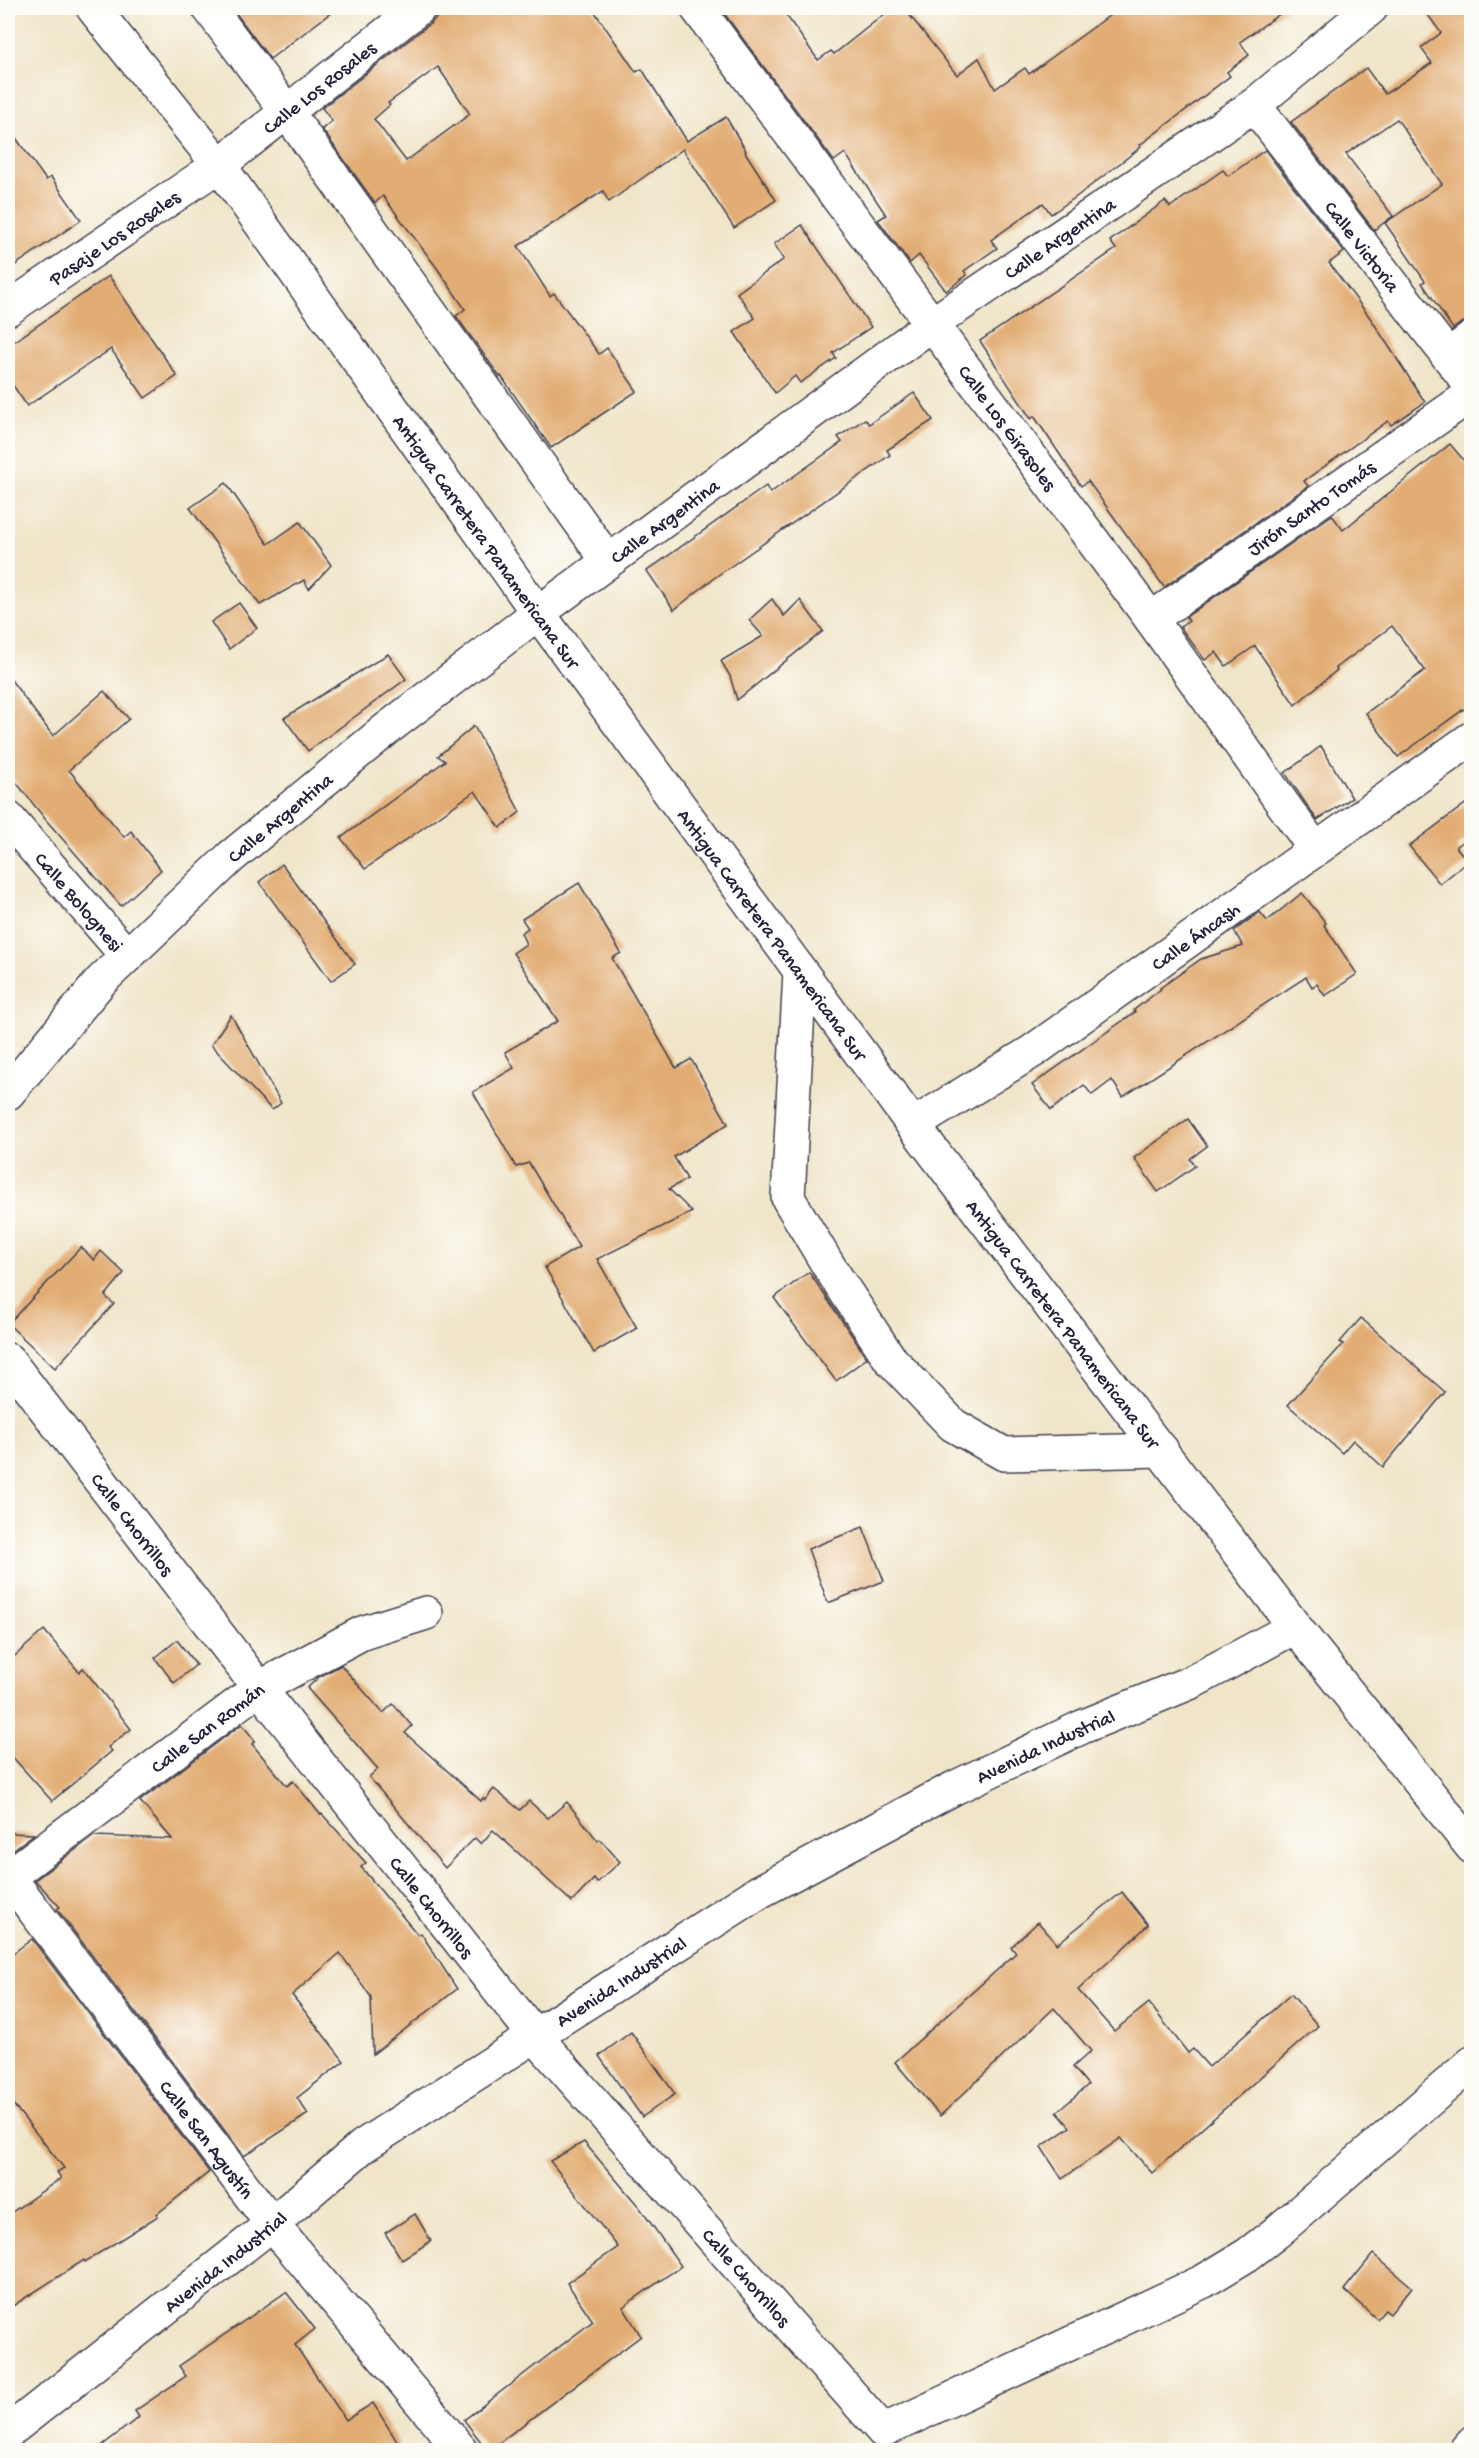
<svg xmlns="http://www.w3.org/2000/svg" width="1479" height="2458" viewBox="0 0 1479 2458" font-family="'Gochi Hand',sans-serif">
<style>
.building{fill:#e2ad74;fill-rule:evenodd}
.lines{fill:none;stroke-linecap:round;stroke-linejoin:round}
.minor-casing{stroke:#413f50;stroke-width:36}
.highway-casing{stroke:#413f50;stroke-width:36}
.minor{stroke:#fff;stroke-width:33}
.highway{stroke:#fff;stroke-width:33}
.labels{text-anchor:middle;stroke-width:6;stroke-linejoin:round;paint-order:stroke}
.street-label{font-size:20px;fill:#22223b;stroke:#fdfcf7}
</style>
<rect width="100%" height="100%" fill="#fdfcf7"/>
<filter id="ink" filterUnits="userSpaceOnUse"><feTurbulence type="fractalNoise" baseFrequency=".0167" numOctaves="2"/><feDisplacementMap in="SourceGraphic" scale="12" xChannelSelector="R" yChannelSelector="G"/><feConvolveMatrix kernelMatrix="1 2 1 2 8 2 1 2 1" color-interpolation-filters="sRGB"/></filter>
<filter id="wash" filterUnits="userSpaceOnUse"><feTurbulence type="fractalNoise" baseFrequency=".008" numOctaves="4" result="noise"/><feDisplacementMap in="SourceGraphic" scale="24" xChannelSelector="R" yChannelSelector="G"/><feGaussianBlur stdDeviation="1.35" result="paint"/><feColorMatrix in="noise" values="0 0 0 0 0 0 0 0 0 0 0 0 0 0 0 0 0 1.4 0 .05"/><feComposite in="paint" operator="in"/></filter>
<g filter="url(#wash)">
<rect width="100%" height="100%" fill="#f0e5c9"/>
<g id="blocks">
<!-- building -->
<g class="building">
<polygon points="232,8 337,8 270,59"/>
<path d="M 446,8 L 592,8 L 636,72 L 642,69 L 687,141 L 726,117 L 746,151 L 745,152 L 776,200 L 734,228 L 683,149 L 609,202 L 603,191 L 518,246 L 550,296 L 554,293 L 599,354 L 607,348 L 637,391 L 551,448 L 501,376 L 500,377 L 456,316 L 465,309 L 437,268 L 383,196 L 375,203 L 322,129 L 332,121 L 322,108 L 431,23 ZM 438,67 L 470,114 L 406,161 L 374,119 L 390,105 L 388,103 Z"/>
<polygon points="720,8 781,8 818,60 831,51 834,54 892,8 904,8 957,75 979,58 995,89 1025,68 1029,74 1120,8 1288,8 1240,42 1249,55 1227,72 1230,76 1140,145 1141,147 1076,197 1051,214 1043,203 991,240 997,248 964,271 967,275 946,291 919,255 910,263 878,220 886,215 845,153 834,161"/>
<polygon points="1423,8 1472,8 1472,320 1461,323 1453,329 1422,283 1425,281 1385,223 1442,184 1397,119 1346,154 1393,216 1374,230 1291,122 1366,68 1385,94 1432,63 1421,48 1441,33"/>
<polygon points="8,127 46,180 51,177 81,220 8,270"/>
<polygon points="1265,150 1344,252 1329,263 1371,319 1425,402 1391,425 1388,421 1304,481 1308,486 1164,587 1088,481 1081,486 1034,416 1031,419 980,341 1116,249 1110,241 1165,201 1170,207 1223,170 1228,176"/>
<polygon points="802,225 871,327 833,353 836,358 800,383 795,376 775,393 734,332 755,318 737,293 784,259 774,244"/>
<polygon points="109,276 177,376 145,398 111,349 27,406 8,378 8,346"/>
<polygon points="914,393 933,420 887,450 890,455 714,578 674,610 647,571 766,486 770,493 842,442 838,437 865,419 869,424"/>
<polygon points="1450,444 1472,470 1472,703 1398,757 1366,713 1425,670 1392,626 1336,668 1337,670 1295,705 1255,646 1226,666 1216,652 1205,660 1180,627 1189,621 1186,617 1332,515 1343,530"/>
<polygon points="226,483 268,544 300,522 331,565 309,589 304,580 260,605 190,508"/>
<polygon points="772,599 784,616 800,600 823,631 737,700 730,676 721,661 763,636 749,620"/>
<polygon points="239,603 257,628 229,649 211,622"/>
<polygon points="388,654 406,679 308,751 284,718"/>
<polygon points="8,676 53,736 104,691 129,719 69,770 124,837 131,831 161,870 121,906 46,820 8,772"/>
<polygon points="474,726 520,812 500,828 475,791 365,869 341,838 445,761 438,756"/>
<polygon points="1321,746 1352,798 1317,820 1285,773"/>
<polygon points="1472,799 1472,835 1456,847 1468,861 1440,884 1409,846"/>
<polygon points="282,864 355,964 331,981 259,882"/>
<polygon points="579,883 621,953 612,958 676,1068 691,1059 728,1124 674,1157 687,1179 669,1189 692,1212 597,1259 637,1328 594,1353 545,1267 579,1247 529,1163 516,1167 473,1092 514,1068 505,1052 558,1021 513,953 526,944 521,933 528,928 522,919"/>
<polygon points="1302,893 1326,923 1324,925 1357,974 1325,996 1317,984 1312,987 1306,977 1123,1097 1112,1080 1092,1095 1084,1085 1051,1110 1032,1085 1135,1012 1134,1010 1161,989 1160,988 1201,959 1243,946 1234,931 1260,912 1267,921"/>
<polygon points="231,1015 281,1103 272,1110 211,1045"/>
<polygon points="1188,1119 1207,1146 1190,1159 1195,1166 1158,1192 1134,1158"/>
<polygon points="81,1247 94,1260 101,1251 124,1273 105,1296 114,1304 55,1368 8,1324"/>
<polygon points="809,1272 867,1358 836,1381 774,1298"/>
<polygon points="1361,1318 1445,1392 1383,1467 1353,1440 1342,1453 1288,1405 1343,1344 1340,1342"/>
<polygon points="863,1527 884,1581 828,1603 808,1549"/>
<polygon points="44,1630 79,1672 83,1668 131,1729 108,1747 112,1751 52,1801 8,1752 8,1662"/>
<polygon points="177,1640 196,1665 174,1683 155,1658"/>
<polygon points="341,1665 383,1713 393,1704 412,1726 405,1733 481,1801 483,1798 485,1800 494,1789 520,1810 529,1801 548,1818 567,1802 598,1841 600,1839 620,1862 597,1883 594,1879 572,1902 493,1830 481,1844 475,1838 445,1868 369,1777 378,1769 307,1688 319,1677"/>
<polygon points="242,1724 255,1741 252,1744 287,1786 293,1781 321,1815 322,1814 366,1863 361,1867 418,1935 421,1933 457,1989 373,2054 371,1997 340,1953 292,1995 344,2061 297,2098 308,2114 244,2156 57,1909 60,1907 35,1880 94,1836 172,1839 140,1801"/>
<polygon points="8,1833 34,1834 10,1852 8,1850"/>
<polygon points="1122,1892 1148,1925 1078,1990 1114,2031 1149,2003 1188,2053 1193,2049 1209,2067 1291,1994 1318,2026 1152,2173 1121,2138 1062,2179 1041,2147 1070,2127 1057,2112 1088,2085 1073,2067 1091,2051 1054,2008 940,2116 895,2062 1016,1953 1011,1947 1038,1922 1057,1944"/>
<polygon points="32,1939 209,2172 157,2214 158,2216 85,2262 84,2260 8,2309 8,2215 61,2178 57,2172 64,2168 8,2098 8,1957"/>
<polygon points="631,2032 675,2094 642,2117 599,2056"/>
<polygon points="584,2142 640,2208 681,2266 623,2307 641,2336 488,2451 464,2420 593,2321 567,2283 618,2247 550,2161"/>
<polygon points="415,2214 431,2241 402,2260 385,2233"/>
<polygon points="1373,2254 1412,2287 1390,2314 1385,2310 1377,2319 1344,2290"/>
<polygon points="286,2292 315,2329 295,2345 346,2420 373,2403 403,2451 95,2451 139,2417 135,2411 186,2376 179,2366"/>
</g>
</g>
</g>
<g filter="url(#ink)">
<use href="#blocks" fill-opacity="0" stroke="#413f50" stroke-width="1.5"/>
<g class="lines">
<!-- minor casing -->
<g class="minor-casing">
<g id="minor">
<polyline points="209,8 287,112 608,561"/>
<path id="s1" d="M 697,8 L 1151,619 L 1315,849"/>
<path id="s2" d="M 1254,105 L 1472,387"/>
<path id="s3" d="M 8,309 L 219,165 L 419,8"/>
<polyline points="1448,356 1472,338"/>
<path id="s4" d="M 1151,619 L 1472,394"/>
<path id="s5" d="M 8,818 L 127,956"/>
<polyline points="800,972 788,1198 828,1265 890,1359 953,1425 1004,1454 1162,1450"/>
<path id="s6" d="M 8,1093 L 101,981 L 127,956 L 232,856 L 388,728 L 538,613 L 932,324 L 1254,105 L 1371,8"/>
<path id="s7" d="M 913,1125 L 1033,1051 L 1472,738"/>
<path id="s8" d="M 8,1360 L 259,1688 L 535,2036 L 883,2431 L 1204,2281 L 1247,2255 L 1277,2232 L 1472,2063"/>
<path id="s9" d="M 8,1876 L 272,2224 L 461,2450"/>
<path id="s10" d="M 8,1877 L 259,1688 L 362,1633 L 426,1613"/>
<path id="s11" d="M 8,2432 L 272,2224 L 363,2146 L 759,1892 L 954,1788 L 1082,1727 L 1194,1681 L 1295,1627"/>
<polyline points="1466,2450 1472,2443"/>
</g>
</g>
<!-- highway casing -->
<g class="highway-casing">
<g id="highway">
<path id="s12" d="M 93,8 L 219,165 L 538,613 L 913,1125 L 1295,1627 L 1472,1847"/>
</g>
</g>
<!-- minor -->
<use href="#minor" class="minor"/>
<!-- highway -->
<use href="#highway" class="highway"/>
</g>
</g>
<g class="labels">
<!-- street labels -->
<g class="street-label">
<text dy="7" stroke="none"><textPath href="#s3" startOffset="382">Calle Los Rosales</textPath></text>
<text dy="7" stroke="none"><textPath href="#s3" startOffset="128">Pasaje Los Rosales</textPath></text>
<text dy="7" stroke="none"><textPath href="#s6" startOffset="1360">Calle Argentina</textPath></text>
<text dy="7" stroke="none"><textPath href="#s2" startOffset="178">Calle Victoria</textPath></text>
<text dy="7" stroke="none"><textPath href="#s1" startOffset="522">Calle Los Girasoles</textPath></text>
<text dy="7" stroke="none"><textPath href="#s4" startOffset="195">Jirón Santo Tomás</textPath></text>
<text dy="7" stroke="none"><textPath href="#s6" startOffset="874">Calle Argentina</textPath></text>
<text dy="7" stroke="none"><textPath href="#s12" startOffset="663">Antigua Carretera Panamericana Sur</textPath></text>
<text dy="7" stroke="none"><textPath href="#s6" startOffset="388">Calle Argentina</textPath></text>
<text dy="7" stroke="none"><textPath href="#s5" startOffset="110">Calle Bolognesi</textPath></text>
<text dy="7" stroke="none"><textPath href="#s12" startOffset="1149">Antigua Carretera Panamericana Sur</textPath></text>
<text dy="7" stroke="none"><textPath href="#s7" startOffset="340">Calle Áncash</textPath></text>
<text dy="7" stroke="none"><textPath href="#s12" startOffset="1635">Antigua Carretera Panamericana Sur</textPath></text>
<text dy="7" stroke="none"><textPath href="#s8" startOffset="206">Calle Chorrillos</textPath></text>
<text dy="7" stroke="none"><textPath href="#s10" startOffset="249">Calle San Román</textPath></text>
<text dy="7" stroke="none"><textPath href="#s11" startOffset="1248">Avenida Industrial</textPath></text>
<text dy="7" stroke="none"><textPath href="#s8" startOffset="692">Calle Chorrillos</textPath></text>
<text dy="7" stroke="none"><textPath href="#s11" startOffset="762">Avenida Industrial</textPath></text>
<text dy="7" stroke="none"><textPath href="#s9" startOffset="330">Calle San Agustín</textPath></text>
<text dy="7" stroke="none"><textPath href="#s11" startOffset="276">Avenida Industrial</textPath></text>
<text dy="7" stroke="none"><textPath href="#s8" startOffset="1178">Calle Chorrillos</textPath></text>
</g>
</g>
<!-- margin -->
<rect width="1479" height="2458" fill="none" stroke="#fdfcf7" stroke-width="30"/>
</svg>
